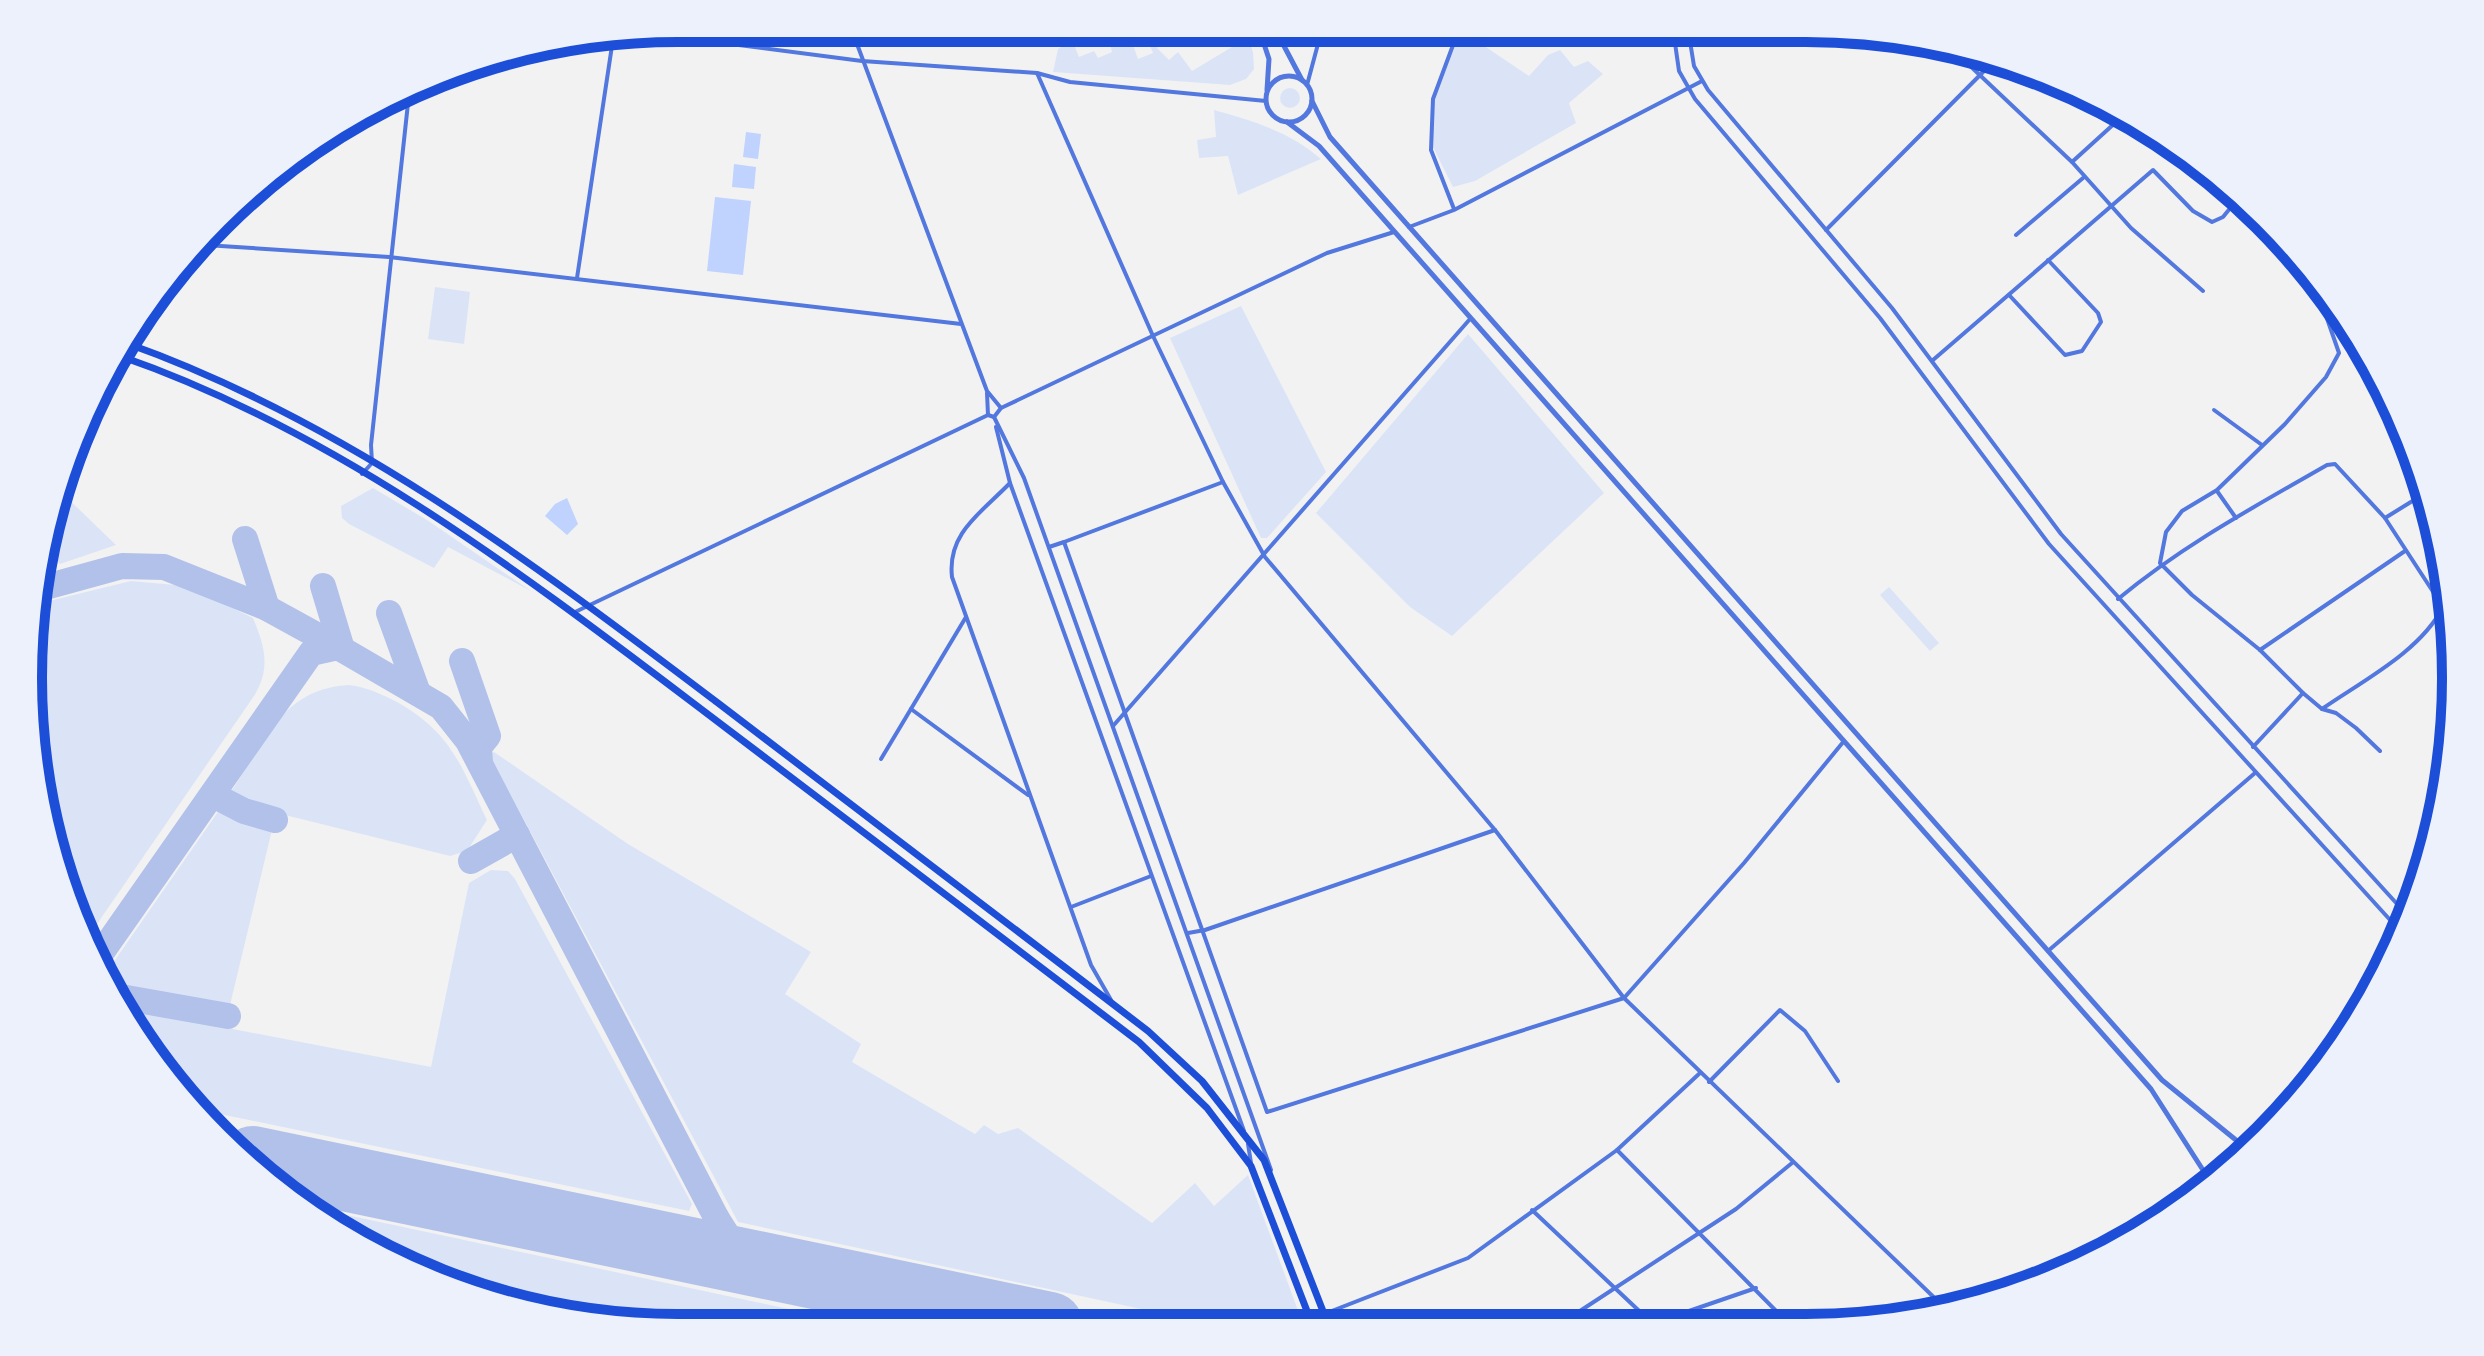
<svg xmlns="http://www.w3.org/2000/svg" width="2484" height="1356" viewBox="0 0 2484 1356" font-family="Literata,serif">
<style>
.green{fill:#dbe4f7}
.water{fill:#bfd3fe}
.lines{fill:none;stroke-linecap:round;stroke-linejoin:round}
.taxiway{stroke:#b2c1ea;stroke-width:26}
.runway{stroke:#b2c1ea;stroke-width:66}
.minor{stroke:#5277de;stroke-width:4}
.tertiary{stroke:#5277de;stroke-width:5}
.primary{stroke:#1d4ed8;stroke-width:7}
.rim{fill:none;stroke:#1d4ed8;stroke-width:10}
</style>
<rect width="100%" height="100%" fill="#f2f2f2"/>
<!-- green -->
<g class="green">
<polygon points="1143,29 1153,29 1165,40 1157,48 1169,60 1178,52 1192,71 1237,44 1229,29 1244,29 1253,52 1254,69 1246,79 1230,85 1053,72 1058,49 1072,40 1079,57 1094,51 1098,58 1112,52 1110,44 1130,37 1138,59 1153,53"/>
<polygon points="1459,29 1529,76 1548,55 1560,50 1574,67 1588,61 1603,74 1569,103 1576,123 1475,181 1453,187 1431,143 1433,99"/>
<circle cx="1290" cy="98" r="10"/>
<path d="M 1214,110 C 1254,121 1290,132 1321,159 L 1238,195 L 1228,156 L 1199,158 L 1197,140 L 1216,137 Z"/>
<polygon points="435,287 470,292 464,344 428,339"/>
<polygon points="1241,306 1326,472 1267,538 1261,538 1170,338"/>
<polygon points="1468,334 1604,493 1452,636 1410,607 1316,513"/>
<polygon points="373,488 427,520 531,591 448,547 434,568 349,524 342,518 341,506"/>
<polygon points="59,490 116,545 60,564 46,549 50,510"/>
<path d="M 131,581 L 187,586 L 253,618 C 265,647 271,668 254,696 L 86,940 L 78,927 L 29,721 L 41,603 Z"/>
<polygon points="1889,587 1939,643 1930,651 1880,595"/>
<path d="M 349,685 C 367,687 381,694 397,702 C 452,733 461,766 487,820 L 467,851 L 450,856 L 277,813 L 230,793 C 264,743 282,688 349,685 Z"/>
<polygon points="494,752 628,844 811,952 785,994 861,1044 852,1062 975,1134 984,1125 998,1134 1018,1128 1152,1223 1195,1183 1214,1206 1248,1175 1303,1324 1215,1325 738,1222 489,754"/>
<polygon points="222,806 272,830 230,1005 119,988 106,973"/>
<polygon points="491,870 508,871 515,879 692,1204 689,1211 191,1108 129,1009 431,1067 469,883"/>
<polygon points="314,1208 869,1326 636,1327 509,1306 353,1241"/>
</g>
<!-- water -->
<g class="water">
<polygon points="746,132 761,134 758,159 743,157"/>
<polygon points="734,164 756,167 754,189 732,187"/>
<polygon points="715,197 751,201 743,275 707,271"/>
<polygon points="567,498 578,524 567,535 545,516 555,504"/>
</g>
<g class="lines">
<!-- taxiway -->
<g class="taxiway">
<polyline points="245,539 267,608"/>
<polyline points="323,586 342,649"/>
<polyline points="42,588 122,566 164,567 267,608 338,647 441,707 468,741 717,1219 742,1258 766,1266"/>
<polyline points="389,613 418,693"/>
<polyline points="462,661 488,736 479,747 480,763"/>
<polyline points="213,795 244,811 275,820"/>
<polyline points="471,861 517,835"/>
<polyline points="97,959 311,653 338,647"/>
<polyline points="121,997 228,1016"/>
<path d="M 679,1250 C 700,1250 719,1242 717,1219"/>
</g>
<!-- runway -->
<polyline class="runway" points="253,1159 1050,1325"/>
<!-- minor -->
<g class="minor">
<polyline points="851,28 987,391 1001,408"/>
<polyline points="1673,29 1679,71 1695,99 1880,318 2049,544 2401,932"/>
<polyline points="1688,29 1694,66 1708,90 1892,308 2061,534 2408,916"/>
<polyline points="645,33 862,61 1037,73 1070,82 1266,101"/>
<polyline points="1949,46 2072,162 2131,228 2203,291"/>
<polyline points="1037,73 1153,336 1223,482 1265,557 1495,830 1624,998 1946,1309"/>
<polyline points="1307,85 1322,29"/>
<polyline points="2072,162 2126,113"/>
<polyline points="1454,209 1431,150 1433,99 1459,29"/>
<polyline points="1409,227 1454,210 1702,81"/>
<polyline points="1826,230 1996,59"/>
<polyline points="2016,235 2083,178"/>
<polyline points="205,245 389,257 961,324"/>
<polyline points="577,278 613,39"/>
<polyline points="2319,280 2323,307 2339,353 2326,377 2285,424 2217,490 2182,511 2166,532 2160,563 2192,595 2260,650 2303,693 2322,709 2336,713 2356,728 2380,751"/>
<polyline points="2010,296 2065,355 2082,351 2101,322 2098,313 2048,260"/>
<polyline points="1933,360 2153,170 2193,211 2212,222 2223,217 2240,196"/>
<polyline points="987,393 988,415"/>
<polyline points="2214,410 2262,445"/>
<polyline points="994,417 1024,478 1271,1170"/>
<polyline points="996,427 1010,483 1244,1131"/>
<polyline points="362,474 372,463 371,445 409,94"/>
<path d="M 1010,483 C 981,513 947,533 952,577 L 1091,965 L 1111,1000"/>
<polyline points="2217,491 2236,518"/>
<polyline points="2385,518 2427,492"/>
<polyline points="1064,542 1223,482"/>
<polyline points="1049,547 1064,542 1267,1112 1624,998 1744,863 1844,741"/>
<path d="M 2118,599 C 2183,545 2254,507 2327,465 L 2335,464 L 2385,518 L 2443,607 C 2420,652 2362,681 2322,709"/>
<polyline points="573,613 988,415 994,417 1001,408 1327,253 1394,232"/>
<polyline points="2260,650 2405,551"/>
<polyline points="911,709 1028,795"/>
<polyline points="1113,726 1470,319"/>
<polyline points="2253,747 2303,693"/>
<polyline points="881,759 966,617"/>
<polyline points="1071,907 1151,876"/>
<polyline points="1188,933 1205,930 1495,830"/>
<polyline points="2048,951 2255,773"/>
<polyline points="1709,1082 1780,1010 1805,1031 1838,1081"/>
<polyline points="1248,1144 1251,1163"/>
<polyline points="1617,1150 1788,1323"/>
<polyline points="1532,1210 1652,1323"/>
<polyline points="1324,1314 1468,1258 1617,1150 1700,1073"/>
<polyline points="1654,1323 1756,1288"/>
<polyline points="1560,1324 1736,1209 1792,1163"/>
</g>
<!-- tertiary -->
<g class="tertiary">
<polyline points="1259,29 1269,59 1267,90"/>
<polyline points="1275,29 1302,80"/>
<circle cx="1289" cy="99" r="23"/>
<polyline points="1312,101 1330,137 2162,1080 2247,1149"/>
<polyline points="1287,122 1319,146 2151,1089 2210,1181"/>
</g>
<!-- primary -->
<g class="primary">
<path d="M 126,343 C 346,421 534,564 718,703 C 861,812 1005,921 1148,1031 L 1202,1081 L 1264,1160 L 1328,1324"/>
<path d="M 120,356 C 337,431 524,575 705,712 C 850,822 994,931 1139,1042 L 1207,1108 L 1251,1166 L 1312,1324"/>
</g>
</g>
<!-- crop -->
<path d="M0 0H2484V1356H0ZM678 42H1806A636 636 0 0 1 2442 678V678A636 636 0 0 1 1806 1314H678A636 636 0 0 1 42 678V678A636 636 0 0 1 678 42Z" fill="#edf1fc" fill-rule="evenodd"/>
<path class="rim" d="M678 42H1806A636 636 0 0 1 2442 678V678A636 636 0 0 1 1806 1314H678A636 636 0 0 1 42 678V678A636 636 0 0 1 678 42Z"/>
</svg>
